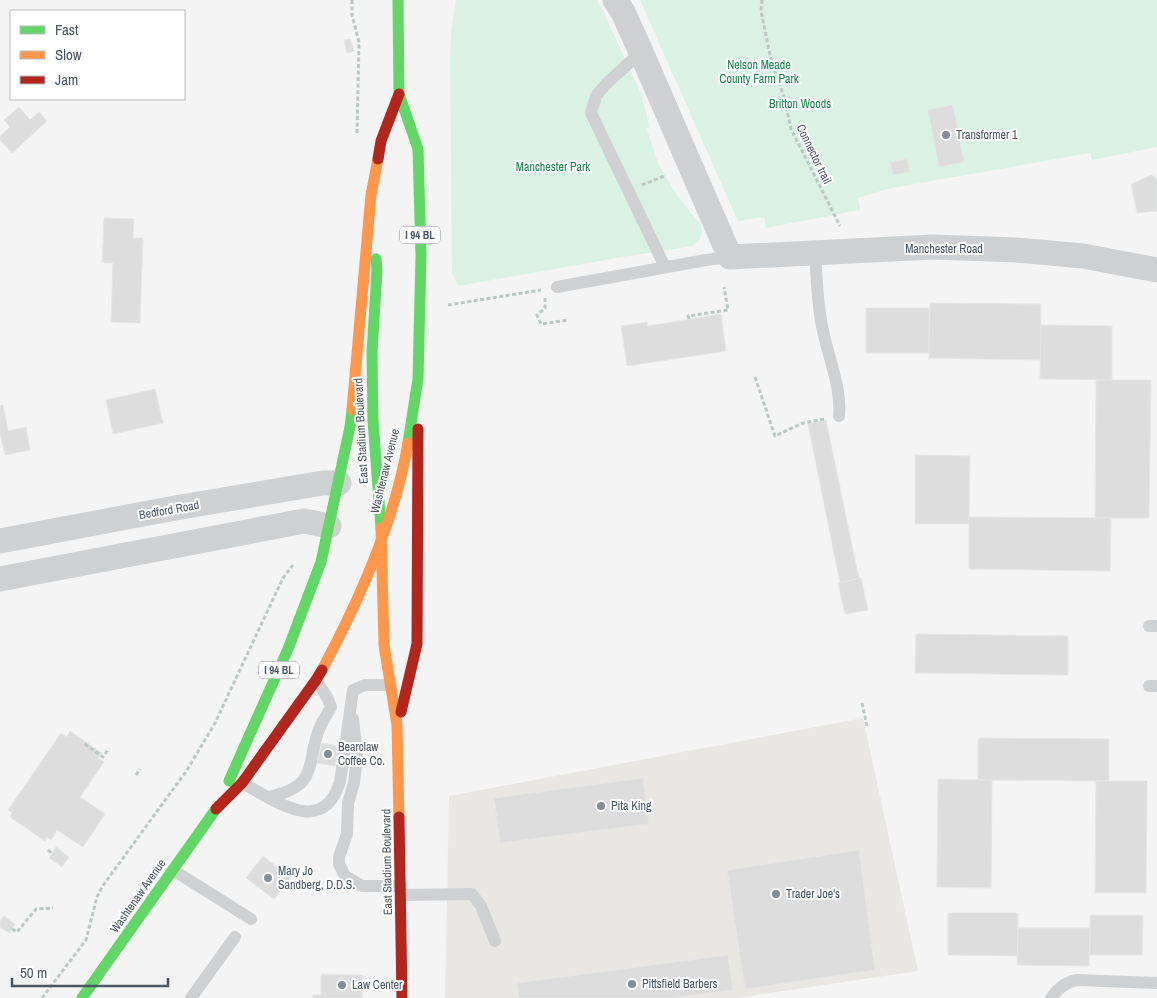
<svg xmlns="http://www.w3.org/2000/svg" width="1157" height="998" viewBox="0 0 1157 998" font-family="'Archivo Narrow',sans-serif">
<style>
.commercial{fill:#e8e7e3}
.green{fill:#d9f2e3}
.building{fill:#ddddde;stroke:#e5e6e7}
.lines{fill:none;stroke-linecap:round;stroke-linejoin:round}
.path{stroke:#bcc7c4;stroke-width:3;stroke-dasharray:4 2.5;stroke-linecap:butt}
.lane{stroke:#ced0d2;stroke-width:12}
.street{stroke:#ced0d2;stroke-width:25}
.fast{stroke:#63d668;stroke-width:11}
.slow{stroke:#ff974d;stroke-width:11}
.jam{stroke:#b3261e;stroke-width:11}
.poi-dot{fill:#868d94;stroke:#fff;stroke-width:2}
.labels{text-anchor:middle;stroke-width:4;stroke-linejoin:round;paint-order:stroke}
.shield{fill:#fff;stroke:#808990;stroke-width:1}
.shield-label{font-size:11px;font-weight:bold;fill:#4a5661}
.park-label{font-size:12px;fill:#17864f;stroke:#fff}
.poi-label{font-size:12px;fill:#4a5661;stroke:#fff;text-anchor:start}
.street-label{font-size:12px;fill:#4a5661;stroke:#fff}
</style>
<rect width="100%" height="100%" fill="#f4f4f4"/>
<!-- commercial -->
<polygon class="commercial" points="863,718 918,971 736,998 445,998 449,796"/>
<!-- green -->
<g class="green">
<polygon points="456,0 597,0 604,13 642,96 649,126 647,130 658,163 674,191 701,226 702,230 700,239 693,246 622,257 458,286 452,273 450,62 451,32"/>
<polygon points="640,0 1157,0 1157,147 1092,160 1090,153 887,189 858,198 860,210 766,228 764,217 738,221"/>
</g>
<!-- building -->
<g class="building">
<polygon points="350,39 354,51 347,53 344,40"/>
<polygon points="953,105 964,162 939,167 928,110"/>
<polygon points="19,107 30,120 39,112 47,121 12,153 0,140 0,136 10,127 4,120"/>
<polygon points="907,159 910,172 893,175 890,162"/>
<polygon points="1152,175 1157,179 1157,211 1137,213 1131,184"/>
<polygon points="104,218 134,219 133,238 143,238 140,323 111,322 113,263 102,263"/>
<polygon points="930,303 1041,304 1041,360 929,358"/>
<rect x="866" y="308" width="63" height="45"/>
<polygon points="721,314 726,351 627,366 621,326 647,322 648,326"/>
<polygon points="1041,325 1112,326 1112,380 1040,379"/>
<polygon points="1096,380 1151,380 1149,518 1095,518"/>
<polygon points="155,389 163,423 113,434 106,400"/>
<polygon points="3,405 8,431 26,427 30,450 5,455 0,433 0,406"/>
<polygon points="826,420 859,579 840,583 808,424"/>
<polygon points="915,455 970,456 969,524 915,524"/>
<polygon points="969,517 1111,518 1110,571 969,569"/>
<polygon points="861,578 868,610 845,614 838,583"/>
<polygon points="916,634 1068,636 1068,675 915,673"/>
<polygon points="70,731 102,753 98,758 104,762 80,797 105,814 83,847 57,830 51,840 47,837 45,841 10,817 12,813 8,810 61,733 67,737"/>
<polygon points="978,738 1109,739 1109,781 978,780"/>
<polygon points="322,743 339,746 335,766 317,763"/>
<polygon points="643,778 649,824 500,843 494,798"/>
<polygon points="938,779 992,780 991,888 937,887"/>
<polygon points="1096,781 1147,781 1146,893 1095,893"/>
<polygon points="56,847 69,857 62,867 49,858"/>
<polygon points="859,850 875,970 745,989 727,870"/>
<polygon points="263,856 291,878 274,899 246,878"/>
<polygon points="948,913 1018,913 1018,956 948,955"/>
<polygon points="1090,915 1143,915 1142,955 1090,955"/>
<polygon points="4,916 15,924 9,933 0,927 0,921"/>
<polygon points="1018,928 1090,928 1089,966 1017,965"/>
<polygon points="728,955 733,990 671,998 519,998 517,983"/>
<polygon points="321,974 363,975 362,998 313,998 313,995 321,995"/>
</g>
<g class="lines">
<!-- path -->
<g class="path">
<polyline points="352,0 352,15 359,42 357,134"/>
<polyline points="762,0 761,11 771,60 784,97 791,129 840,226"/>
<polyline points="642,185 664,176"/>
<polyline points="545,298 545,308 537,315 541,324 568,320"/>
<polyline points="448,305 541,290"/>
<polyline points="689,319 688,316 728,310 724,287"/>
<polyline points="755,377 775,436 803,423 824,419"/>
<polyline points="862,703 867,726"/>
<polyline points="85,744 103,757 109,748"/>
<polyline points="136,775 140,769"/>
<polyline points="48,850 52,853"/>
<polyline points="12,929 17,932 36,909 53,908"/>
<polyline points="42,998 86,940 97,897 102,887 187,770 215,723 283,578 293,565"/>
</g>
<!-- lane -->
<g class="lane">
<polyline points="641,52 606,84 596,96 591,113 665,267"/>
<path d="M 815,253 C 817,277 817,302 822,326 C 827,354 842,388 839,416"/>
<polyline points="557,287 706,260 730,257"/>
<polyline points="1149,626 1157,626"/>
<polyline points="1149,686 1157,686"/>
<polyline points="353,719 357,756 354,783 348,803 347,834 339,857 339,864 345,876 362,886 401,886"/>
<path d="M 242,783 C 275,800 322,838 340,782 L 353,690 L 365,685 L 391,685"/>
<path d="M 269,797 C 317,786 306,769 318,732 C 321,723 326,716 331,707 L 327,697 L 316,680"/>
<polyline points="173,870 251,919"/>
<polyline points="401,895 472,894 481,906 495,941"/>
<polyline points="191,998 235,937"/>
<path d="M 1051,998 C 1058,989 1065,982 1077,980 L 1157,983"/>
</g>
<!-- street -->
<g class="street">
<polyline points="615,0 623,12 641,52 730,257 933,247 1017,250 1083,256 1157,270"/>
<polyline points="0,541 175,508 323,483 339,483"/>
<polyline points="0,579 304,521 329,526"/>
</g>
<!-- fast -->
<g class="fast">
<polyline points="398,0 399,94 418,149 421,255 418,379 408,443"/>
<polyline points="376,259 377,271 372,353 373,420 381,528"/>
<polyline points="229,781 288,649 321,562 350,427 352,410"/>
<polyline points="82,998 216,809"/>
</g>
<!-- slow -->
<g class="slow">
<polyline points="352,410 371,195 378,159"/>
<polyline points="381,528 384,645 397,725 399,817"/>
<path d="M 322,670 C 359,601 395,520 408,443"/>
</g>
<!-- jam -->
<g class="jam">
<polyline points="378,159 381,141 399,94"/>
<polyline points="401,712 417,644 418,429"/>
<polyline points="216,809 242,783 316,680 322,670"/>
<polyline points="399,817 402,998"/>
</g>
</g>
<!-- markers -->
<g class="poi-dot">
<circle cx="946" cy="135" r="5"/>
<circle cx="328" cy="754" r="5"/>
<circle cx="601" cy="806" r="5"/>
<circle cx="268" cy="878" r="5"/>
<circle cx="776" cy="894" r="5"/>
<circle cx="632" cy="984" r="5"/>
<circle cx="342" cy="985" r="5"/>
</g>
<g class="labels">
<!-- shield labels -->
<g class="shield">
<rect x="400" y="226.5" width="40" height="17" rx="4"/>
<rect x="259" y="661.5" width="40" height="17" rx="4"/>
</g>
<g class="shield-label">
<text x="420" y="239">I 94 BL</text>
<text x="279" y="674">I 94 BL</text>
</g>
<!-- park labels -->
<g class="park-label">
<text x="759" y="69">Nelson Meade<tspan x="759" dy="14">County Farm Park</tspan></text>
<text x="800" y="108">Britton Woods</text>
<text x="553" y="171">Manchester Park</text>
</g>
<!-- poi labels -->
<g class="poi-label">
<text x="956" y="139">Transformer 1</text>
<text x="338" y="751">Bearclaw<tspan x="338" dy="14">Coffee Co.</tspan></text>
<text x="611" y="810">Pita King</text>
<text x="278" y="875">Mary Jo<tspan x="278" dy="14">Sandberg, D.D.S.</tspan></text>
<text x="786" y="898">Trader Joe's</text>
<text x="642" y="988">Pittsfield Barbers</text>
<text x="352" y="989">Law Center</text>
</g>
<!-- street labels -->
<g class="street-label">
<text transform="translate(814 154) rotate(64)" y="4">Connector trail</text>
<text x="944" y="253">Manchester Road</text>
<text transform="translate(361 431) rotate(-93)" y="4">East Stadium Boulevard</text>
<text transform="translate(385 471) rotate(-76)" y="4">Washtenaw Avenue</text>
<text transform="translate(169 510) rotate(-10)" y="4">Bedford Road</text>
<text transform="translate(387 862) rotate(-91)" y="4">East Stadium Boulevard</text>
<text transform="translate(138 896) rotate(-55)" y="4">Washtenaw Avenue</text>
</g>
</g>
<!-- legend -->
<rect x="10" y="10" width="175" height="90" fill="#ffffff" stroke="#b7bbc0"/>
<rect x="20" y="26" width="25" height="8" fill="#63d668" stroke="#b7bbc0"/>
<text x="55" y="35" font-size="15" fill="#4a5661">Fast</text>
<rect x="20" y="51" width="25" height="8" fill="#ff974d" stroke="#b7bbc0"/>
<text x="55" y="60" font-size="15" fill="#4a5661">Slow</text>
<rect x="20" y="76" width="25" height="8" fill="#b3261e" stroke="#b7bbc0"/>
<text x="55" y="85" font-size="15" fill="#4a5661">Jam</text>
<!-- scale -->
<path d="M12 978v8h156v-8" fill="none" stroke="#4a5661" stroke-width="2.5"/>
<text x="20" y="978" font-size="15" fill="#4a5661" stroke="#ffffff" stroke-width="4" paint-order="stroke">50 m</text>
</svg>
